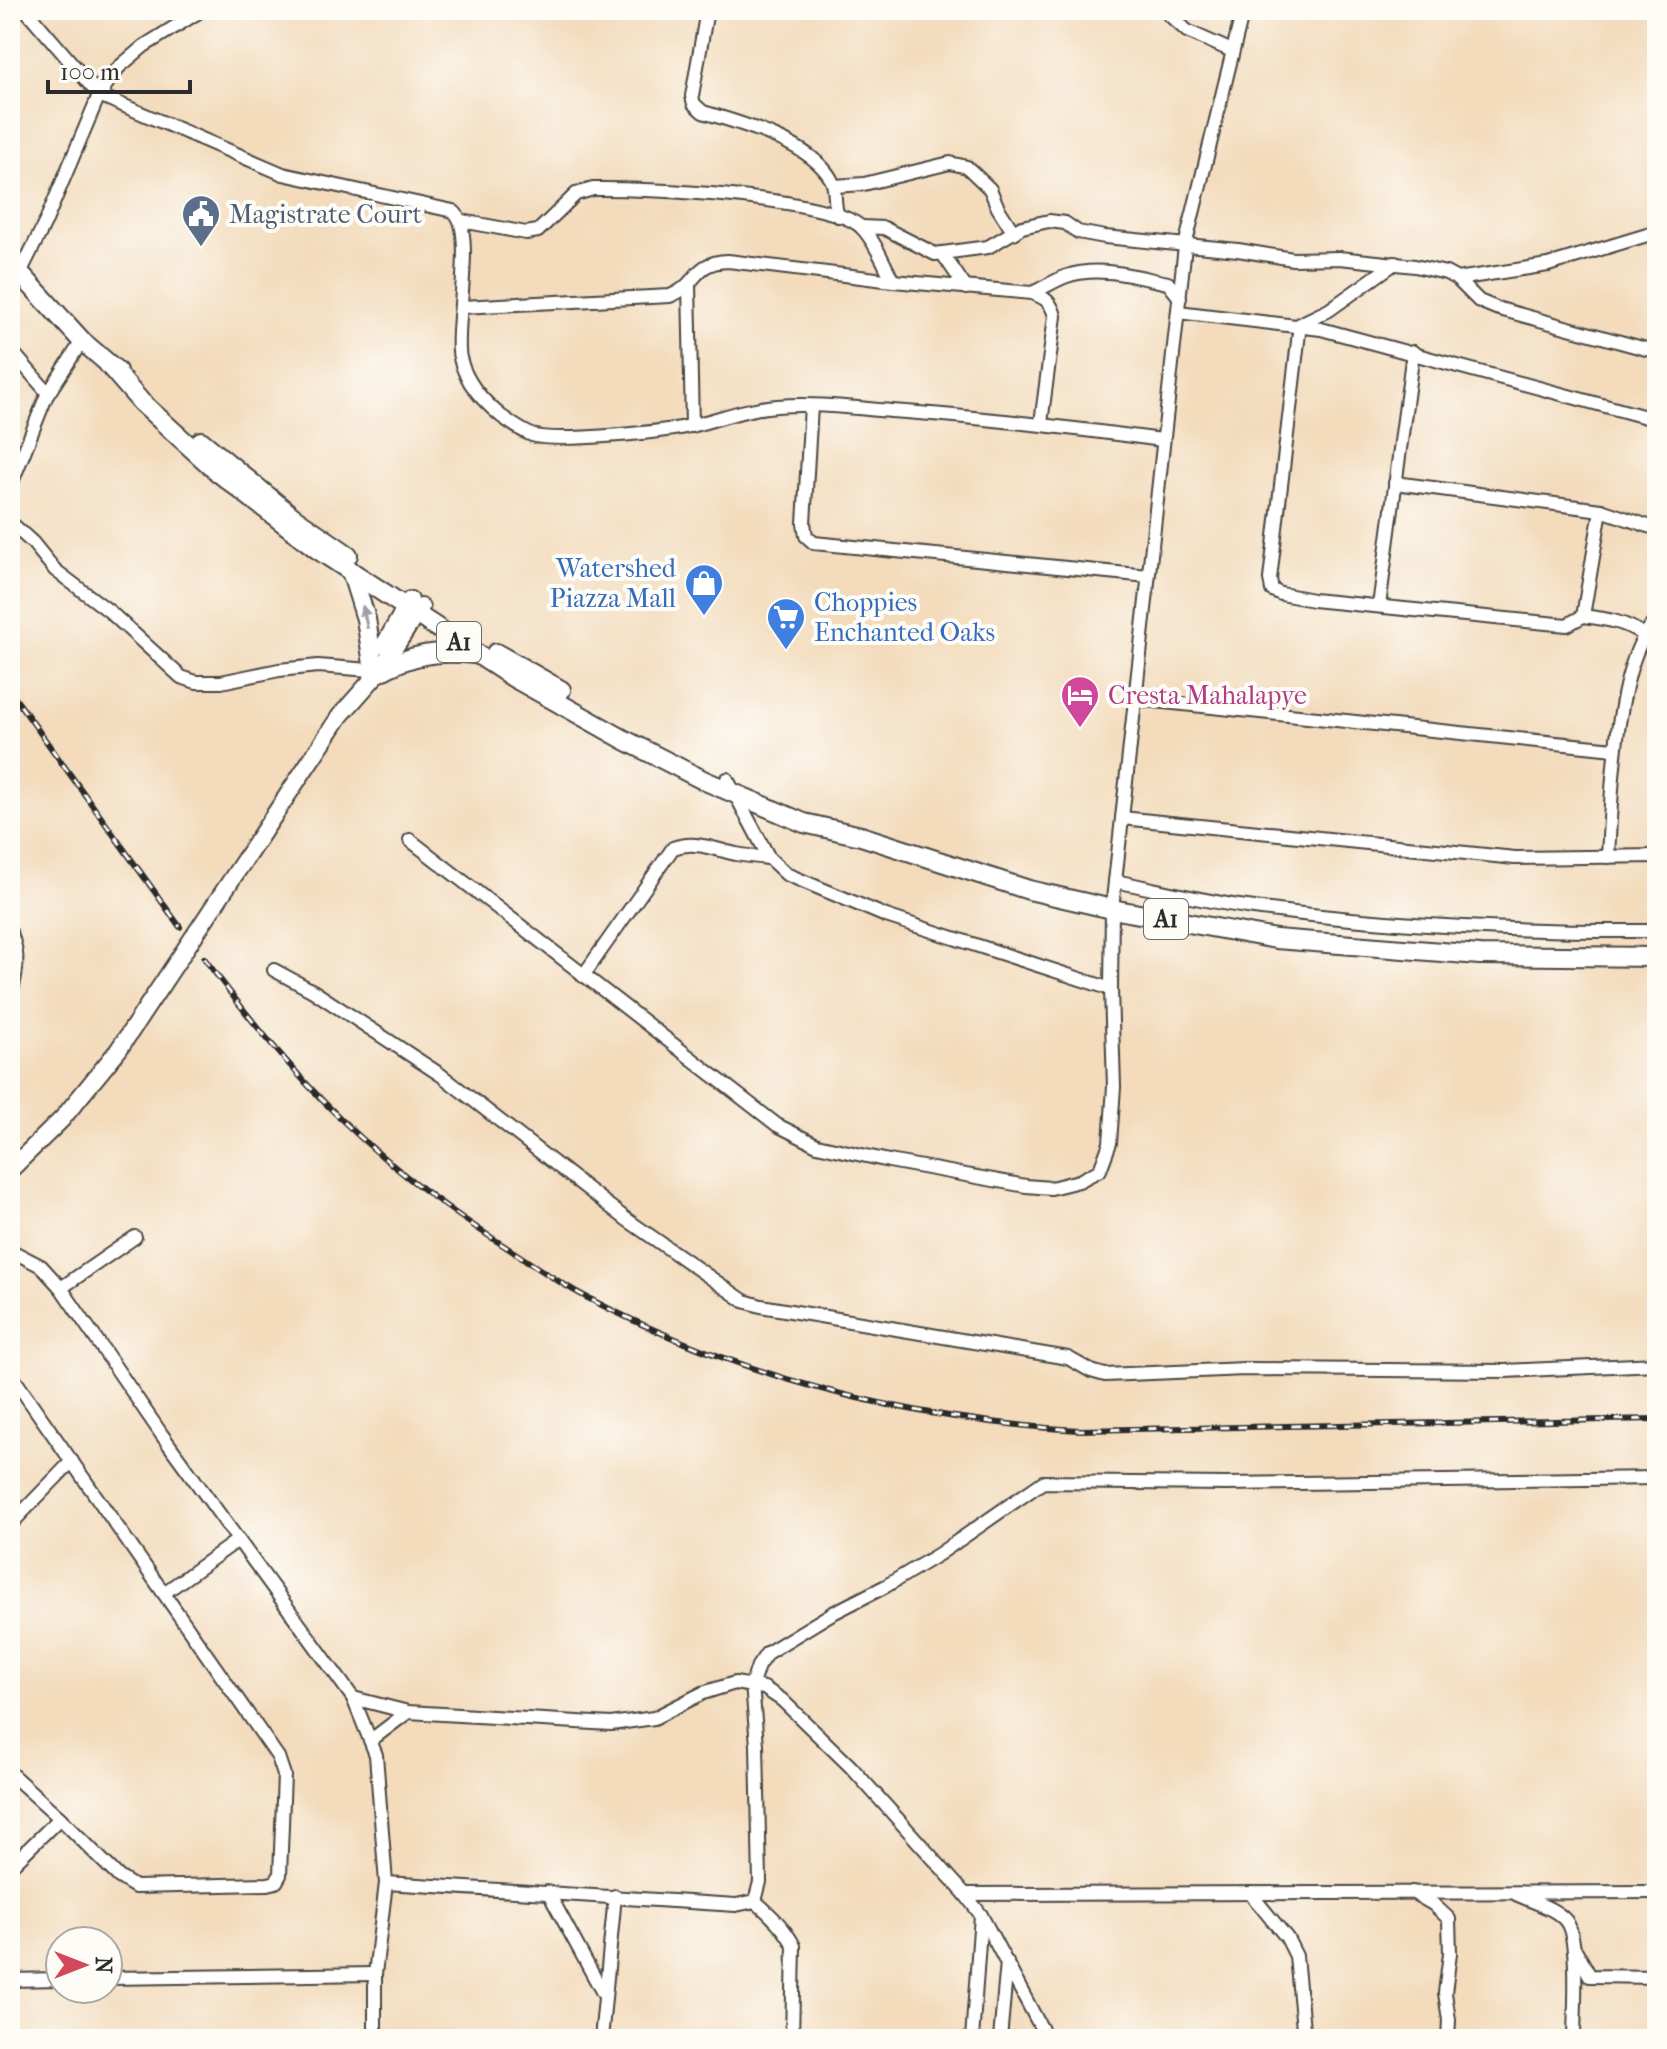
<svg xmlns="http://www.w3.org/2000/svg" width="1667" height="2049" viewBox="0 0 1667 2049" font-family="'IM FELL French Canon',serif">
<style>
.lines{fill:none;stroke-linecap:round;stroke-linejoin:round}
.minor-casing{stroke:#494541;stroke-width:16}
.major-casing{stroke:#494541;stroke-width:20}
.highway-casing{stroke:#494541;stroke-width:22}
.minor{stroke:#fff;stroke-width:12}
.major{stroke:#fff;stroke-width:16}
.highway{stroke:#fff;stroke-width:18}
.rail-casing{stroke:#2b2b2b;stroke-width:6}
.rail{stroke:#fdfcf7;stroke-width:3;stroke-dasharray:9;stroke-linecap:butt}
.oneway{fill:#a0a0a0}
.labels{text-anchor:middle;stroke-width:8;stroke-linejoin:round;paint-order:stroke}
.shield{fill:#fdfcf7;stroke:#6a6a68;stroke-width:2}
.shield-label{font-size:24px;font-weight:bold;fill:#2b2b2b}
.service-label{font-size:26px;fill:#4e5e75;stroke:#fdfcf7;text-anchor:start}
.shop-label{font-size:26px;fill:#366cbe;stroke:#fdfcf7;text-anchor:end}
.hotel-label{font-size:26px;fill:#b23c85;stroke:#fdfcf7;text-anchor:start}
</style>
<rect width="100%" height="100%" fill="#fdfcf7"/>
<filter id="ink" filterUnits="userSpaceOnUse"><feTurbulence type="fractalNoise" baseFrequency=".0125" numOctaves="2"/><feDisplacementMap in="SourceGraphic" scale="16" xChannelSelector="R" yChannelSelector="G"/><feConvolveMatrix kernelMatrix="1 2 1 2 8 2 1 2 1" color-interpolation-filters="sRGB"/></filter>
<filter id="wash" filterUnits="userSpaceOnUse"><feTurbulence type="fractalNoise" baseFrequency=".006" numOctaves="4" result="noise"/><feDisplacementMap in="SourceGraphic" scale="32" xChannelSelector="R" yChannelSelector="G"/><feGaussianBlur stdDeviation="1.8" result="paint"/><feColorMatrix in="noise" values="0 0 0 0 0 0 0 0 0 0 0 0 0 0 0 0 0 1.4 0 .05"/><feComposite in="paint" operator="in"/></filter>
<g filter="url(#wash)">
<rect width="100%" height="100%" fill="#f3dbbc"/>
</g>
<g filter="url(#ink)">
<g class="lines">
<!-- minor casing -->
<g class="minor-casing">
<g id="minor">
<path d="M 26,10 L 99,95 L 283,174 L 453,211 C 477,228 453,329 460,358 C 466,383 482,400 501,416 C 511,423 521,431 532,435 C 556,443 667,432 694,425 C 722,418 748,408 777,406 C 815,403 853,408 891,411 C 982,417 1072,428 1162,440"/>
<path d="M 707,10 L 692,96 L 694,104 L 703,112 C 740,123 810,142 831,179 C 837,189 833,204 838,216"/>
<polyline points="1164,10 1187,31 1232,51"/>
<polyline points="834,186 864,184 950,163 967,167 990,189 998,208 1014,233"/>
<path d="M 462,221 L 526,233 L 538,231 L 576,194 L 593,189 C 641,188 831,196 862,228 C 875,241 884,264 893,281"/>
<polyline points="862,227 884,228 935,254 988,247 1022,227 1049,221 1065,223 1078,232 1105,237 1238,250 1293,259 1339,258 1415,266 1446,273 1457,279 1479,301 1496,308 1657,352"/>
<polyline points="942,253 966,288"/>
<polyline points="1395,263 1329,310 1300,324 1270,579 1272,590 1281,594 1313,600 1567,625 1583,616 1601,510"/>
<polyline points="20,273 45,223 99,95 118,68 144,46 202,10"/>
<polyline points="1457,279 1548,265 1657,232"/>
<polyline points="689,284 692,426"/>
<path d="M 1032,293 C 1044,288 1055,280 1067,276 C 1100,265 1136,277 1168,283 L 1180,298"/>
<path d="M 462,307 L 670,296 C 699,285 692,262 728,261 L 893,281 L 1032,293 C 1046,298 1051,302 1055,316 L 1041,423"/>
<polyline points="1178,312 1321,329 1657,420"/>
<polyline points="10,349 48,393"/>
<polyline points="811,406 804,523 806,536 814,543 1148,576"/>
<polyline points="1395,483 1601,510 1657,529"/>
<polyline points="10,487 46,397 82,341"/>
<polyline points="10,522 33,543 55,570 109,611 181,677 196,682 221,682 279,670 318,666 370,670"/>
<polyline points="1379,606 1413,352"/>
<path d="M 1583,616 C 1606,619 1624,621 1644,635"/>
<polyline points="1135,699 1614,749"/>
<polyline points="727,779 769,858 786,874 886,916 1111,989"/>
<polyline points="1122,818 1515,858 1657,856"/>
<polyline points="410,840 777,1125 817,1145 889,1161 1026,1186 1051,1188 1079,1181 1100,1170 1110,1143 1114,1087 1111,989 1112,909 1185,246 1243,10"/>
<path d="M 1608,857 C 1611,802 1615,656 1657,620"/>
<path d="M 1115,881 C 1159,890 1203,901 1247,907 C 1382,926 1521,932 1657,931"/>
<path d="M 10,932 C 21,955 16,975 10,999"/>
<polyline points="274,970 313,991 441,1075 626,1219 744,1301 761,1306 1068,1358 1091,1371 1105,1375 1245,1369 1505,1371 1657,1364"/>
<path d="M 583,976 L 673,848 C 695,840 714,849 736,854 C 747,856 758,857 769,858"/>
<polyline points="10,1250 41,1266 61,1288 162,1435 353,1698 376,1755 386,1883 375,1974 375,2039"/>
<polyline points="61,1288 135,1237"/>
<polyline points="10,1373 278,1757 284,1775 280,1875 276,1882 268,1884 135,1887 119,1877 60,1818 10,1773"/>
<polyline points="10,1525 72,1461"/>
<polyline points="164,1593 238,1540"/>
<polyline points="353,1698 408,1712 611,1724 654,1718 703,1693 735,1683 764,1688 782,1700 851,1767 965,1894 981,1915 1047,2039"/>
<polyline points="371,1740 408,1712"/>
<polyline points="10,1867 60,1818"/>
<polyline points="386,1883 736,1905 755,1901 760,1882 757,1745 752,1684 758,1666 767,1653 831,1614 886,1586 939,1554 1043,1482 1225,1484 1657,1478"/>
<polyline points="548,1892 604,1995"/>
<polyline points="1412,1892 1433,1904 1449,1919 1450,1953 1445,1993 1449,2020 1448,2039"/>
<polyline points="1250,1893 1287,1938 1296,1956 1304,2039"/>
<polyline points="965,1894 1657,1892"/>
<path d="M 1516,1894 C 1530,1901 1556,1908 1566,1921 C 1580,1939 1574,2014 1574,2039"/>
<path d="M 755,1901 C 770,1914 785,1928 794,1946 L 792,2039"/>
<polyline points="1576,1951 1590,1976 1657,1977"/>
<polyline points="108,1978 375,1974"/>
<polyline points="10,1980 60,1979"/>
<polyline points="601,2039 615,1896"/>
<polyline points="972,2039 981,1915"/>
<polyline points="1000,2039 1007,1962"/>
</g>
</g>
<!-- major casing -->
<g class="major-casing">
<g id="major">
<polyline points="384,645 410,600"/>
<polyline points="10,1170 62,1119 119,1049 340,716 378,673 421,607"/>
</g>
</g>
<!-- highway casing -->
<g class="highway-casing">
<g id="highway">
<polyline points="10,262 82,341 117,371"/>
<polyline points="108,364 141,402 219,473 317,549 416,614 514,678 623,739 703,780 804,823 861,836 1029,890 1112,909 1276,939 1480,955 1657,957"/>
<polyline points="201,441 293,517 348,555"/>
<polyline points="351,571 366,619 373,664"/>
<polyline points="496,653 561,690"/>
<path d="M 378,673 C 410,654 438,650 475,654"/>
</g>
</g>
<!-- minor -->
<use href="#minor" class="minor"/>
<!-- major -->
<use href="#major" class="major"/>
<!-- highway -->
<use href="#highway" class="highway"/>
<!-- rail casing -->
<g class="rail-casing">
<g id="rail">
<polyline points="10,691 180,927"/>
<path d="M 204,958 C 241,1008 280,1057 324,1102 C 378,1158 443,1207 509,1249 C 534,1265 559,1283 586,1297 C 739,1377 907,1420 1079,1430 L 1657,1419"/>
</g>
</g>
<!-- rail -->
<use href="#rail" class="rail"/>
</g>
<!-- one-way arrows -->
<defs><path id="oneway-solid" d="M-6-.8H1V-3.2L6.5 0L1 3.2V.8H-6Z" transform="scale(2)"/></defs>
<use class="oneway" href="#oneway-solid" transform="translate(365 617) rotate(-102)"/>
</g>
<!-- icons -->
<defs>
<g id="civic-pin" transform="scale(2)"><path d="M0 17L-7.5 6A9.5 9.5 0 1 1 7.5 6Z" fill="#5c6f8a" stroke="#fdfcf7"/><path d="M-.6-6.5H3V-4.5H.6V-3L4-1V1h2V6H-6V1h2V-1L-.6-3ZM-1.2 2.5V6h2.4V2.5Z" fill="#fff"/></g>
<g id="shop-pin" transform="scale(2)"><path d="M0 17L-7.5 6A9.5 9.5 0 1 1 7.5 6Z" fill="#3f7fe0" stroke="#fdfcf7"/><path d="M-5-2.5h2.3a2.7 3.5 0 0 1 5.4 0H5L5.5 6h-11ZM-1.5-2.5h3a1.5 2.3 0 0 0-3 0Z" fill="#fff"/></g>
<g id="supermarket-pin" transform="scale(2)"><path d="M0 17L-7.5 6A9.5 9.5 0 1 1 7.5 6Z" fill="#3f7fe0" stroke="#fdfcf7"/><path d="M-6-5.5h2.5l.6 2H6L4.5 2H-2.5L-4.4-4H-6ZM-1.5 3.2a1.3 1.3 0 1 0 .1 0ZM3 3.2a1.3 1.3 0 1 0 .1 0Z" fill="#fff"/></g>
<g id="hotel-pin" transform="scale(2)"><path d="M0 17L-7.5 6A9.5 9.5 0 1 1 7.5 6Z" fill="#d1479c" stroke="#fdfcf7"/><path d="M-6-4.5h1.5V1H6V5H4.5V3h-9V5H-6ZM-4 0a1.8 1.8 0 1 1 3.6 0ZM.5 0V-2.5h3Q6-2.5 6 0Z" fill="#fff"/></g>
</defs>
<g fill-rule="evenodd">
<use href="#civic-pin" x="201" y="214"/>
<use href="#shop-pin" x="704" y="583"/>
<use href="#supermarket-pin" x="786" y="617"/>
<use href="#hotel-pin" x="1080" y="695"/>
</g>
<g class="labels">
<!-- shield labels -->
<g class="shield">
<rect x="437" y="622" width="44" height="40" rx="6"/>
<rect x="1144" y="899" width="44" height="40" rx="6"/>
</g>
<g class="shield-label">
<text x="459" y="650">A1</text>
<text x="1166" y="927">A1</text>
</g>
<!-- service labels -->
<g class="service-label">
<text x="229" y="223">Magistrate Court</text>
</g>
<!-- shop labels -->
<g class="shop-label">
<text x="676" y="577">Watershed<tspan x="676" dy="30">Piazza Mall</tspan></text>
<text x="814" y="611" text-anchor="start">Choppies<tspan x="814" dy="30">Enchanted Oaks</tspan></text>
</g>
<!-- hotel labels -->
<g class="hotel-label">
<text x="1108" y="704">Cresta Mahalapye</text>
</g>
</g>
<!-- margin -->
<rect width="1667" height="2049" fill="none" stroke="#fdfcf7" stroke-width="40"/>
<!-- north arrow -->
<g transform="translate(84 1965) rotate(90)"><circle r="38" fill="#fdfcf7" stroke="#a9a8a5" stroke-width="2"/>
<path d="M0-6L14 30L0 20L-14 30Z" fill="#d1495b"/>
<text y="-12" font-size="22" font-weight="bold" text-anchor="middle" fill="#2b2b2b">N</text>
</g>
<!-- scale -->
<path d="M48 80v12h142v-12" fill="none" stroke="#2b2b2b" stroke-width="4"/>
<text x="60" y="80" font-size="24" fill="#2b2b2b" stroke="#fdfcf7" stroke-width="6" paint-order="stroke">100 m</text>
</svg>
